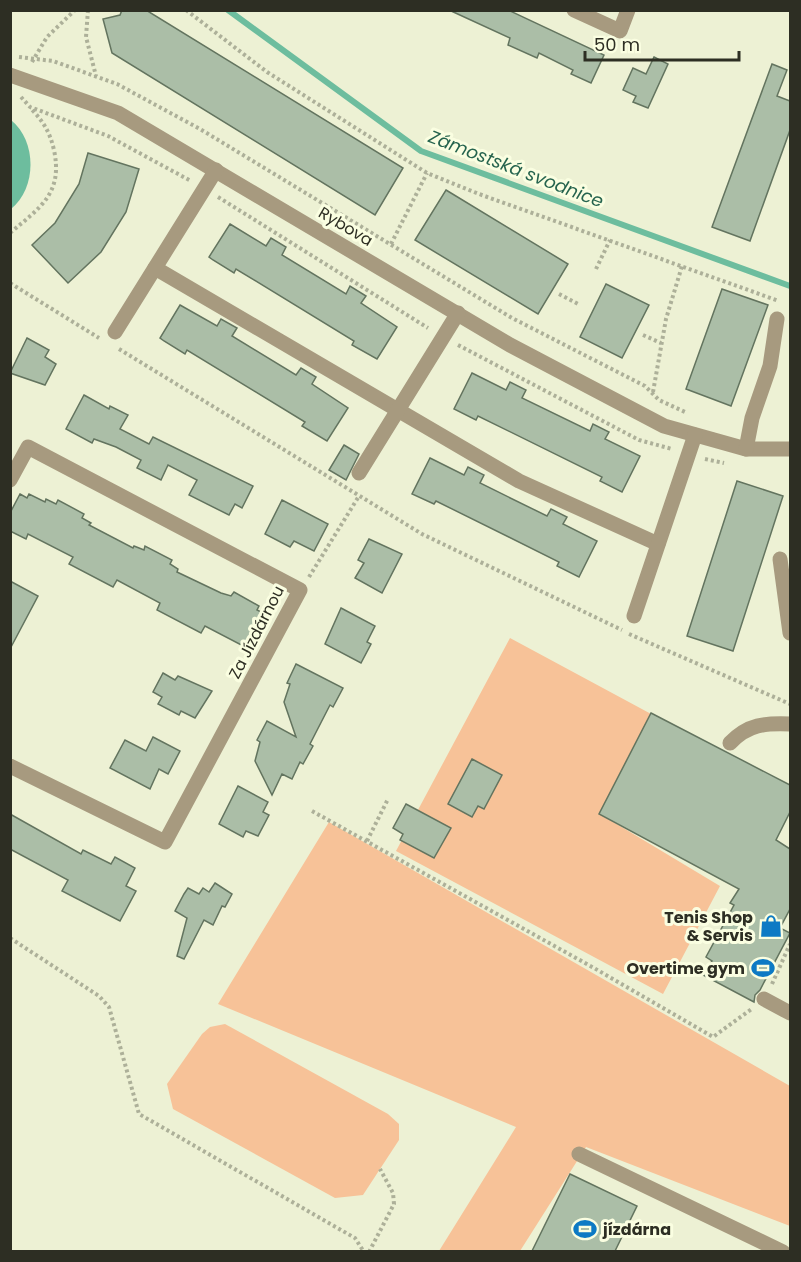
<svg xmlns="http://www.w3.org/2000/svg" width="801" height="1262" viewBox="0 0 801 1262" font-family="Poppins,sans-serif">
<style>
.green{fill:#f7c298}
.water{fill:#6dbd9e}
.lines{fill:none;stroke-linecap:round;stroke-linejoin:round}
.stream{stroke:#6dbd9e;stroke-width:6}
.building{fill:#abbea7;stroke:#63745f;stroke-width:1.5}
.path{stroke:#adb099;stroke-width:4;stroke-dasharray:3 3;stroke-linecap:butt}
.minor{stroke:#a79a7f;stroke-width:15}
.labels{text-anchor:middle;stroke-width:6;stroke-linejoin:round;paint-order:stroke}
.street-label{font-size:16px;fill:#2d2e23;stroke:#fafee1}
.poi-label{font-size:16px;font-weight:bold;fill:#2d2e23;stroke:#fafee1;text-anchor:end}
.water-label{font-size:18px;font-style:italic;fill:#26644e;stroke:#fafee1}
</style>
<rect width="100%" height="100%" fill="#edf1d4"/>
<!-- green -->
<g class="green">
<polygon points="510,638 653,715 600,814 720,886 663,994 396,851"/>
<polygon points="329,822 790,1086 790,1226 586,1147 520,1251 439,1251 516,1127 218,1004"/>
<polygon points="225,1024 388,1114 399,1124 399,1140 363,1195 335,1198 173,1109 167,1084 202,1034 210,1027"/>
</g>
<!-- water -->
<path class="water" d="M 11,120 C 37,141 37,188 11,209 Z"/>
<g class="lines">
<!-- stream -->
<polyline class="stream" points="228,10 421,151 790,286"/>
</g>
<!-- building -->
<g class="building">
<polygon points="122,10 146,10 403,168 375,215 112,53 103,19 120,15"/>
<polygon points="449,10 508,10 604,55 591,83 571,74 573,70 539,53 537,58 508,45 510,38"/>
<polygon points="654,57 668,64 648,108 633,102 636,96 623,90 633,68 646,74"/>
<polygon points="772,64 787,70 777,96 790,101 790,130 750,241 712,227"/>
<polygon points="88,153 139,169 126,212 101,252 68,283 32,245 55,223 79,184"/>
<polygon points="446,190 568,264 538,314 415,240"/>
<polygon points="230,224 266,246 271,238 286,247 282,255 346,294 350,286 366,296 361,303 397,327 377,359 352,345 354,341 236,269 234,273 213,260 209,257"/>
<polygon points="606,284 649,305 622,358 580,337"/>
<polygon points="722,289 768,305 731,406 686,389"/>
<polygon points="180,305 217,326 221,319 237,328 232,336 296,375 301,368 316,377 312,384 348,408 327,441 302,426 305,422 187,350 185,354 164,341 160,338"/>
<polygon points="27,338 49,350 45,357 56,364 45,385 10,373"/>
<polygon points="472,373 506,390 510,382 526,390 522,398 590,431 593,424 609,432 605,439 640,456 622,492 600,481 602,477 478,416 476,420 454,409"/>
<polygon points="84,395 109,409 110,406 128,415 120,429 149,444 153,437 253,486 242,508 235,504 229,515 189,495 197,480 168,465 161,480 137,468 141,460 116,447 94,439 92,443 66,429"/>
<polygon points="344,445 359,454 346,480 329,470"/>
<polygon points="430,458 464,475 468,467 484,475 480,483 547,516 551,509 567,517 563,524 597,541 579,577 557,566 559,562 436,501 434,504 412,494"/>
<polygon points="737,481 783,496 733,651 687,636"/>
<polygon points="20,494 27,498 29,494 45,502 46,499 56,504 58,500 84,514 82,518 91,523 89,525 133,548 134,546 144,550 145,546 172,560 170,564 178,569 177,572 221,593 231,596 234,592 259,606 257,610 267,615 249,649 205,626 201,633 157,610 160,603 117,580 113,587 69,564 73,557 28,534 26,539 10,531 10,513"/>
<polygon points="282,500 328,524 314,551 294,541 290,547 265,534"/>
<polygon points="369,539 402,554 382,593 355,578 364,563 358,560"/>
<polygon points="10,581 38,596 10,649"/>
<polygon points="341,608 375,626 367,642 371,644 361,663 325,644"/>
<polygon points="296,664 343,688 333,707 330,705 310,744 313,746 303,764 300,762 292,779 282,774 272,795 255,761 260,742 257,740 267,721 296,737 284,702 290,684 287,683"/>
<polygon points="163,673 175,680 178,676 212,691 195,718 181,711 179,715 158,704 162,697 153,692"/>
<polygon points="651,713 790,785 790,812 776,840 790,849 790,909 780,928 790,933 760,990 755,995 754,1002 703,975 712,961 706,957 734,905 730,903 739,889 599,814"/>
<polygon points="153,737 180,751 168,774 159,769 150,789 110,768 125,740 146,751"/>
<polygon points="472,759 502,775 484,809 478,806 472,817 448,804"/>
<polygon points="238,786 268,802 263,812 269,815 258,836 246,831 243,837 219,824"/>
<polygon points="406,804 451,828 434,858 400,840 403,834 393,828"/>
<polygon points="10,814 81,854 83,850 111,864 115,857 135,868 126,886 136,891 120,921 62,891 68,880 10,849"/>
<polygon points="215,883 232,894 225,907 222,906 213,925 204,920 184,959 177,956 187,918 175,911 184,894 188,888 199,894 203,888 209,892"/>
<polygon points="570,1174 637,1206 615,1251 532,1251"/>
</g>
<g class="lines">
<!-- path -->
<g class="path">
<polyline points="88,10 86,37 96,76"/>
<polyline points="186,10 267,72 427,173 479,194 779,301"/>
<polyline points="19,57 53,61 117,84 200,129 512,318 645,386 659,400 685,412"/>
<polyline points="32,62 47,37 75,10"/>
<polyline points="21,97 30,107 108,136 191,181"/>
<polyline points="218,197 428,328"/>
<path d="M 10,233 C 41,207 63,193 54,150 C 50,133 44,122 32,110"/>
<polyline points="391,244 427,173"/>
<polyline points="596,269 610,240"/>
<polyline points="10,283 99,338"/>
<polyline points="559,294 580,305"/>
<polyline points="643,335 661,343"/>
<polyline points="458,345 639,440 672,449"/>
<polyline points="119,349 422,534 622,630"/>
<polyline points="653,392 666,319 682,266"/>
<polyline points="705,459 724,463"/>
<polyline points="309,577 359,496"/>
<polyline points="629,634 790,704"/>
<polyline points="312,811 594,968 713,1037 753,1008"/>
<polyline points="367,841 388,799"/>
<polyline points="10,938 99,996 109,1007 139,1114 355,1238 364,1252"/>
<polyline points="772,984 790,944"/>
<polyline points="369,1252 394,1204 393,1193 380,1169"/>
</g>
<!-- minor -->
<g class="minor">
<polyline points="574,10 620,31 628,10"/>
<polyline points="10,75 118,113 510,345 664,426 746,449 790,449"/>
<polyline points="155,268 519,481 658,544"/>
<polyline points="115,332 216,170"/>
<polyline points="746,449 752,418 770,366 777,319"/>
<polyline points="359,473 458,313"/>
<polyline points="10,480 28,447 300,590 165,842 10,766"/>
<polyline points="780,559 790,633"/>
<polyline points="634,616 695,435"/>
<path d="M 730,743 C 748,724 765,723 790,724"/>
<polyline points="764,999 790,1013"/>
<polyline points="579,1154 783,1252"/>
</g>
</g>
<!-- icons -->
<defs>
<g id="shop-bare" transform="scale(1.8)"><path d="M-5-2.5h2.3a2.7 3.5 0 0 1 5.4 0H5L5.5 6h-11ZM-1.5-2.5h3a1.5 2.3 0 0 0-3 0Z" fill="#0d7ac4" stroke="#fafee1" stroke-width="2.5" paint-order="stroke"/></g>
<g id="stadium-bare" transform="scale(1.8)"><path d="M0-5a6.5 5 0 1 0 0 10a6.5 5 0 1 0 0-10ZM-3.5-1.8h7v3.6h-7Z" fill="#0d7ac4" stroke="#fafee1" stroke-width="2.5" paint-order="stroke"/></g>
</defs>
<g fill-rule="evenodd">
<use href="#shop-bare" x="771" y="926"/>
<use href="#stadium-bare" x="763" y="968"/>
<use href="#stadium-bare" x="585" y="1229"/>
</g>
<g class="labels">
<!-- street labels -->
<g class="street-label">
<text transform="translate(346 226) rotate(31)" y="6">Rybova</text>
<text transform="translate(256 632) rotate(-63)" y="6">Za Jízdárnou</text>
</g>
<!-- poi labels -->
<g class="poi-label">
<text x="753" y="923">Tenis Shop<tspan x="753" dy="18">&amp; Servis</tspan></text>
<text x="745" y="974">Overtime gym</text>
<text x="603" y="1235" text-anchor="start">jízdárna</text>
</g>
<!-- water labels -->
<g class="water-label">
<text transform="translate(516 169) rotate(21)" y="6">Zámostská svodnice</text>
</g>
</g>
<!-- border -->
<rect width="801" height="1262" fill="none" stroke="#2d2e23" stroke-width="24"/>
<!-- scale -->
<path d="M585 51v9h154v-9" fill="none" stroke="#2d2e23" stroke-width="3"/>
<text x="594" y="51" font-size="18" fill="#2d2e23" stroke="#fafee1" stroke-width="4.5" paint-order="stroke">50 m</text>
</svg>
